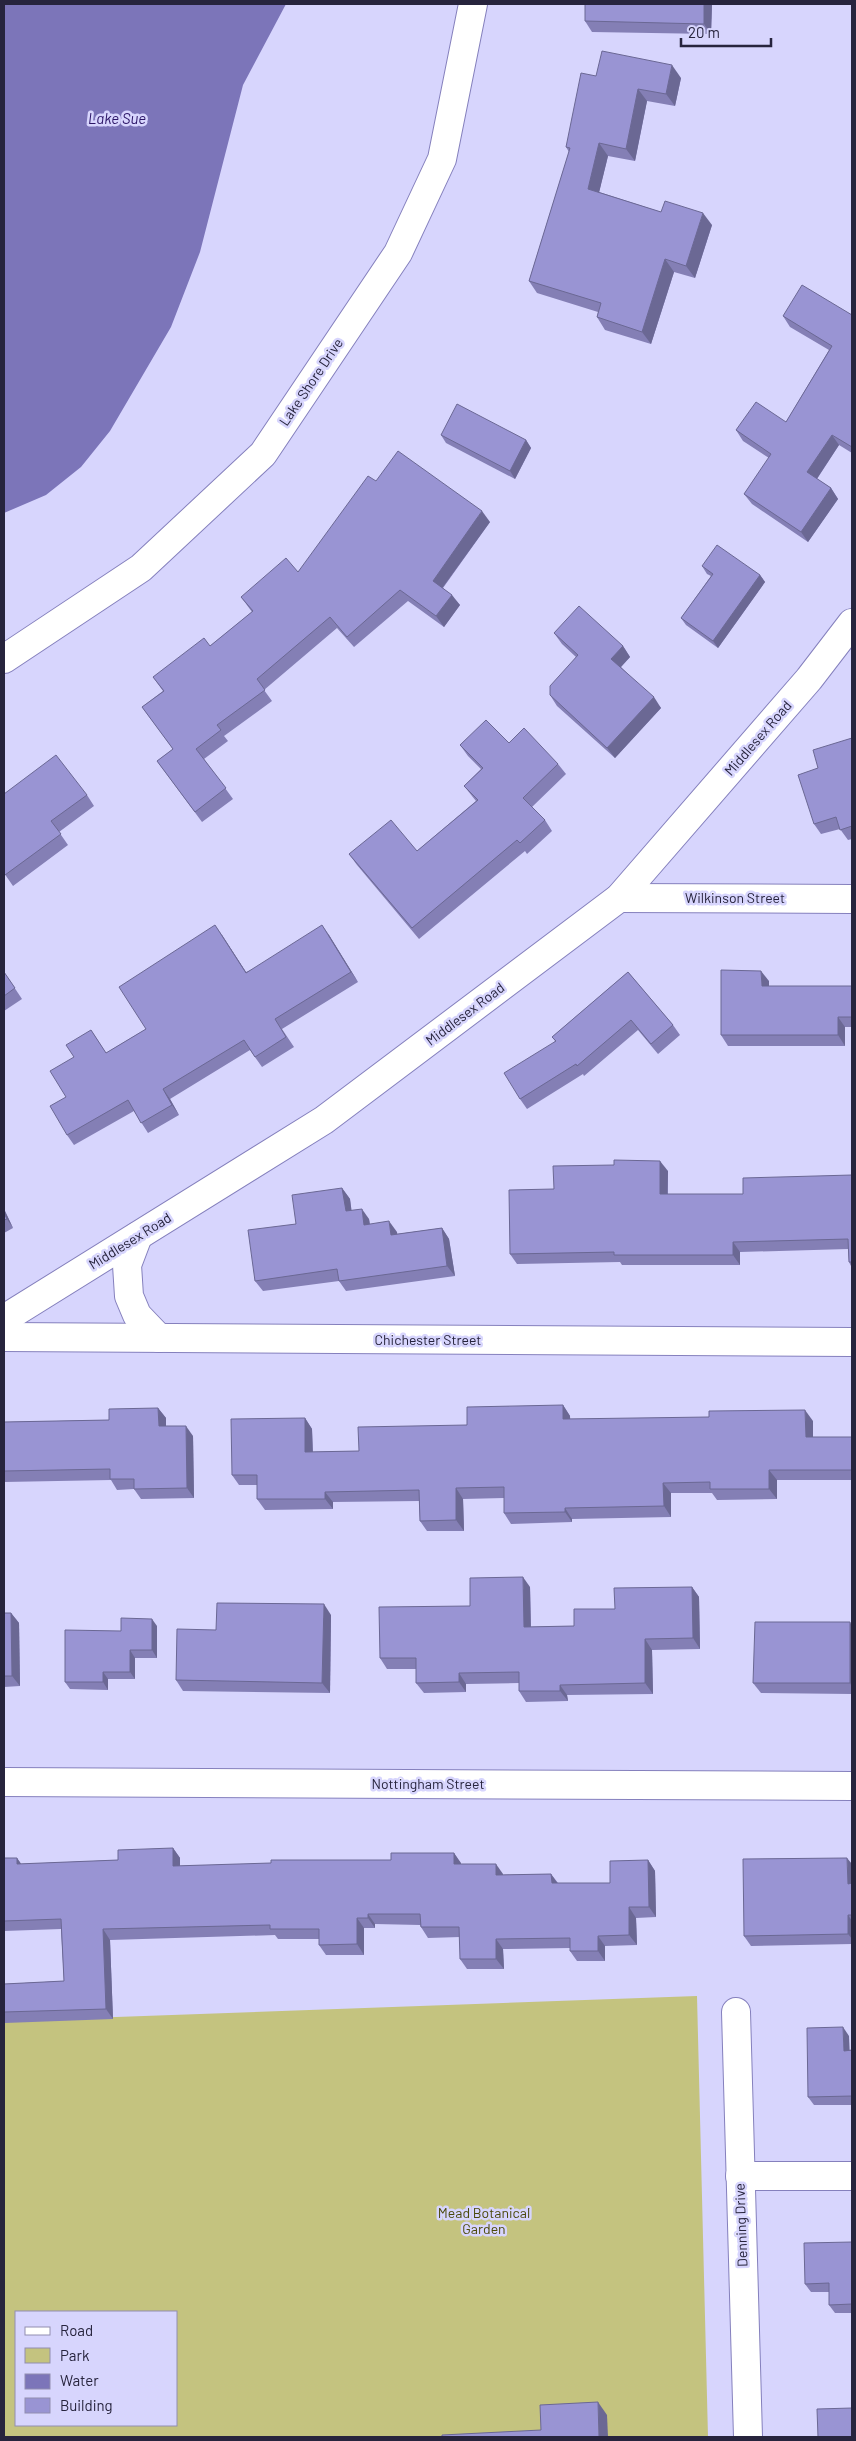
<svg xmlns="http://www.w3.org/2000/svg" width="856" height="2441" viewBox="0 0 856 2441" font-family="Barlow,sans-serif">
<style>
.green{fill:#c4c37f;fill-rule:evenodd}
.water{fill:#7c75b9}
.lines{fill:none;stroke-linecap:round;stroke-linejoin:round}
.minor-casing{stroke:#8580bd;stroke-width:30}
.minor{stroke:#fff;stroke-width:28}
.wall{fill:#847fb5}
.shaded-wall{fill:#6b6894}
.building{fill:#9994d3;stroke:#6b6894}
.labels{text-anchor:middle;stroke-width:5;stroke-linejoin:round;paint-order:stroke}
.street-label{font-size:14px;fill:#27243d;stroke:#d7d5fd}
.park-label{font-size:14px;fill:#4b4909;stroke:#d7d5fd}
.water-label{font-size:15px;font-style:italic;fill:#2b1466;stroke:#d7d5fd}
</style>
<rect width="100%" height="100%" fill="#d7d5fd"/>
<!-- green -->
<path class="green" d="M 697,1996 L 708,2437 L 4,2437 L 4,2021 ZM 16,2312 L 176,2312 L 176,2425 L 16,2425 Z"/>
<!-- water -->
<polygon class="water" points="4,4 286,4 243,85 200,252 171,327 110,431 81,467 46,495 4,513"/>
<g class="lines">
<!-- minor casing -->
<g class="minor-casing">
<g id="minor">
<polyline points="4,659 141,568 263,454 398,253 442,159 473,4"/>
<polyline points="619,898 852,899"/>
<polyline points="138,1236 127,1265 129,1296 137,1315 159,1338"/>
<polyline points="4,1319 324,1120 619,898 809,679 852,623"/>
<polyline points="4,1337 852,1342"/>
<polyline points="4,1782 852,1786"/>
<polyline points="736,2012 748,2437"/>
<polyline points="740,2176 852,2176"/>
</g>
</g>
<!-- minor -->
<use href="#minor" class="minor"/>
</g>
<!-- wall -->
<g class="wall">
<polygon points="585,4 712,4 711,34 592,32 585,21"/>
<polygon points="596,76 681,78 675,106 647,101 635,161 608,156 599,192 661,212 712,225 695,278 674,272 651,344 605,330 597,317 598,312 537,293 529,281 569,152 566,147"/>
<polygon points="852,315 852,453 839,445 817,479 831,488 838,499 808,542 752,504 744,494 769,458 743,441 736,430 786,422 829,350 790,327 783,316"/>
<polygon points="441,435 526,440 531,448 515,479 446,443"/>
<polygon points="376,481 490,522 443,588 460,605 444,627 408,601 354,647 337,628 264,690 272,701 224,736 228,741 204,759 233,799 202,822 157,761 173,749 142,707 163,691 153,677 210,646 252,612 241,597 298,572"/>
<polygon points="702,566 760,575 765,582 718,648 686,625 681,618 711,576 707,574"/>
<polygon points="554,633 623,646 630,657 621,667 661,708 615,758 557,706 550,695 576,657 562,644"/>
<polygon points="852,738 852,839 848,840 840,829 821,834 814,824 818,768"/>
<polygon points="509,743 558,764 566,774 532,807 545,820 552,831 527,854 525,851 419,939 357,865 349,854 417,851 476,801 464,786 481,769 468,756 460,745"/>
<polygon points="4,794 87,795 94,806 59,832 68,845 13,886 4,873"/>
<polygon points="222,935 246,972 329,935 358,982 282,1029 294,1047 262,1067 250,1050 170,1099 179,1115 148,1133 134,1111 74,1145 67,1135 66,1097 74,1057 91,1030 106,1053 146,1029"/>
<polygon points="4,972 22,999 4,1011"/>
<polygon points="628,972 673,1025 680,1035 658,1054 638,1030 584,1076 583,1074 527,1109 520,1099 555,1041 552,1037"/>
<polygon points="769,981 769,986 852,986 852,1027 845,1027 845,1046 728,1046 721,1035"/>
<polygon points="614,1165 668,1171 668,1194 743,1194 852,1175 852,1268 849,1262 848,1249 740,1252 740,1265 622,1265 620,1262 517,1264 510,1254 554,1189"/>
<polygon points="342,1188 350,1199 351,1210 369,1219 370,1224 397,1232 397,1234 442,1228 449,1239 455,1276 346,1291 339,1281 263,1291 255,1281 296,1224"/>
<polygon points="4,1209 13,1228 4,1233"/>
<polygon points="563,1405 570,1416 570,1419 813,1421 813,1437 852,1437 852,1501 852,1480 777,1480 777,1499 717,1500 712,1493 671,1493 671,1517 572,1519 572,1522 511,1524 504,1513 504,1498 463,1499 464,1531 427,1531 420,1521 419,1501 333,1502 333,1509 265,1510 257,1499 257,1485 239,1485 232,1475 305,1418 312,1429 313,1452 359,1451 467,1425"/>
<polygon points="158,1408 166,1418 166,1426 193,1436 194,1498 141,1499 134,1489 117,1490 111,1480 4,1482 4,1422 109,1420"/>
<polygon points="530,1587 531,1627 574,1626 615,1609 692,1587 699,1597 700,1649 652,1650 653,1694 567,1695 568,1701 526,1702 519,1691 519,1683 466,1684 466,1692 424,1693 416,1683 416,1669 387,1669 380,1658 470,1606"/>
<polygon points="4,1613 11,1613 19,1623 20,1686 4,1687"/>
<polygon points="331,1615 330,1693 183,1691 176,1680"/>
<polygon points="157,1626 157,1658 135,1658 135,1679 108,1679 108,1690 70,1689 65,1682 121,1631"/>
<polygon points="852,1626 852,1694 761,1693 753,1683"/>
<polygon points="173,1848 180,1858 180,1866 391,1860 454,1853 461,1864 503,1874 503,1875 551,1874 558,1883 610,1883 648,1860 655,1871 656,1917 636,1918 637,1945 605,1946 605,1961 577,1961 570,1951 570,1948 503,1949 504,1969 467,1969 460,1959 460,1937 428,1938 421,1927 420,1925 375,1924 375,1928 364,1928 364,1955 326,1955 319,1945 319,1939 278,1939 275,1935 110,1940 113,2019 5,2023 4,2021 4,1984 64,1981 61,1929 4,1931 4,1858 17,1858 21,1864 118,1860"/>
<polygon points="852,1864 852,1944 751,1946 744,1936"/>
<polygon points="849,2036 849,2050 852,2050 852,2105 814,2105 808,2097"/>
<polygon points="852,2242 852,2313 835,2313 829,2305 829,2292 811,2292 805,2284"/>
</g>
<!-- shaded-wall -->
<g class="shaded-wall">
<polygon points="704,4 712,4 711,34 704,24"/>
<polygon points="672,65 681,78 675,106 666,94"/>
<polygon points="638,89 647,101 635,161 626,149"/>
<polygon points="599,143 608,156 597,201 588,189"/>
<polygon points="703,213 712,225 695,278 686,266"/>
<polygon points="665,259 674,272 651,344 642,332"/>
<polygon points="832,435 839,445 814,483 807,472"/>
<polygon points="526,440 531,448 515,479 510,471"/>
<polygon points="831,488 838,499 808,542 801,532"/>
<polygon points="482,511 490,522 440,591 433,581"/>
<polygon points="760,575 765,582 718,648 713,641"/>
<polygon points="452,595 460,605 444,627 436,616"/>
<polygon points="623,646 630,657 619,669 611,659"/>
<polygon points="654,697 661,708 615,758 607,748"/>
<polygon points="215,925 222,935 253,983 246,973"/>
<polygon points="322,925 329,935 358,982 351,972"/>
<polygon points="761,971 769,981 769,996 762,986"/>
<polygon points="838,1017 845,1027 845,1046 838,1035"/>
<polygon points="163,1089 170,1099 179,1115 172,1105"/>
<polygon points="660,1161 668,1171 667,1204 660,1194"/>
<polygon points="342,1188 350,1199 353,1221 346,1211"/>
<polygon points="4,1209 13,1228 7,1219 4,1213"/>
<polygon points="362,1209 369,1219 371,1235 364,1225"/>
<polygon points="389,1221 397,1232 399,1245 391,1235"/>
<polygon points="442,1228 449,1239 455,1276 447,1266"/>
<polygon points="733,1242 740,1252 740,1265 733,1255"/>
<polygon points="563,1405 570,1416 571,1430 563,1419"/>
<polygon points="158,1408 166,1418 166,1437 159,1426"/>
<polygon points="805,1410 813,1421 813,1447 806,1437"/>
<polygon points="305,1418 312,1429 313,1463 305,1452"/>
<polygon points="186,1426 193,1436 194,1498 187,1488"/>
<polygon points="769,1470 777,1480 777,1499 769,1489"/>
<polygon points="663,1483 671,1493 671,1517 664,1506"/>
<polygon points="456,1488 463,1499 464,1531 456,1520"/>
<polygon points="325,1492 333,1502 333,1509 325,1499"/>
<polygon points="565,1508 572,1519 572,1522 565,1512"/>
<polygon points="523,1577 530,1587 531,1637 524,1627"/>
<polygon points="692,1587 699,1597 700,1649 693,1638"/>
<polygon points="324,1604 331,1615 330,1693 322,1683"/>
<polygon points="11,1613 19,1623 20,1686 12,1676"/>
<polygon points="152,1619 157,1626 157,1658 152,1650"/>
<polygon points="850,1622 852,1626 852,1687 850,1683"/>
<polygon points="645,1639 652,1650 653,1694 645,1683"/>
<polygon points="130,1650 135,1658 135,1679 130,1672"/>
<polygon points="103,1672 108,1679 108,1690 103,1682"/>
<polygon points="459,1673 466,1684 466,1692 459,1682"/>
<polygon points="560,1685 567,1695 568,1701 560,1691"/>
<polygon points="173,1848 180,1858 180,1876 173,1866"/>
<polygon points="454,1853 461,1863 461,1874 454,1864"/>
<polygon points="17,1858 24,1868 17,1864"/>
<polygon points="847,1858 852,1864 852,1890 848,1884"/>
<polygon points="648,1860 655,1871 656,1917 649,1907"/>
<polygon points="496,1864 503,1874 503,1885 496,1875"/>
<polygon points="551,1874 558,1884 552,1883"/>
<polygon points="629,1907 636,1918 637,1945 629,1935"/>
<polygon points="368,1914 375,1924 375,1928 368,1918"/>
<polygon points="848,1915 852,1921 852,1939 848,1934"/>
<polygon points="357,1918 364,1928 364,1955 357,1944"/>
<polygon points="103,1929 110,1940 113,2019 106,2009"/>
<polygon points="598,1936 605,1946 605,1961 598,1951"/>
<polygon points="496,1939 503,1949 504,1969 496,1959"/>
<polygon points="843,2027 849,2036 850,2059 844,2051"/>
<polygon points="598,2402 607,2415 608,2437 599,2437"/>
</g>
<!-- building -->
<g class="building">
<polygon points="585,4 704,4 704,24 585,21"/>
<polygon points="602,51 672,65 666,94 638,89 626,149 599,143 588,189 661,212 665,201 703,213 686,266 665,259 642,332 597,317 601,303 529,281 570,148 566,147 581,73 596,76"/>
<polygon points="802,285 852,315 852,447 832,435 807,472 831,488 801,532 744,494 771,454 736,430 756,402 786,422 832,346 783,316"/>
<polygon points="457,404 526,440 510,471 441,435"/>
<polygon points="398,451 482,511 433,581 452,595 436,616 400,590 347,637 330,617 257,679 265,690 217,725 221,730 196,749 226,788 195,812 157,761 173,749 142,707 164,691 153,677 204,638 210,646 253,611 241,597 286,558 298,572 368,476 376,481"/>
<polygon points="717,545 760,575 713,641 681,618 713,574 702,566"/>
<polygon points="579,606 623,646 611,659 654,697 607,748 550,695 550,686 578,655 554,633"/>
<polygon points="486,720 509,743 524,728 558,764 523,798 545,820 520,843 517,840 412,928 349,854 391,820 417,851 478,800 464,786 483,768 460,745"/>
<polygon points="852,738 852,826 840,830 836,817 814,824 798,775 818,768 813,750"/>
<polygon points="56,755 87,795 51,821 61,834 5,875 4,873 4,794"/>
<polygon points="215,925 246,973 322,925 351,972 275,1019 286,1037 255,1057 244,1040 163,1089 172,1105 141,1123 128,1100 67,1135 50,1106 66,1097 50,1071 74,1057 66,1045 91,1030 106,1053 146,1029 119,987"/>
<polygon points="721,970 761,971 762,986 852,986 852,1017 838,1017 838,1035 721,1035"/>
<polygon points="4,972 15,988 4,996"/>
<polygon points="628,972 673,1025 651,1044 631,1020 577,1066 576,1064 520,1099 504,1073 556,1041 552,1037"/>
<polygon points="614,1160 660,1161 660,1194 743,1194 743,1178 852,1175 852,1262 849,1262 848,1239 733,1242 733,1255 614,1255 614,1252 510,1254 509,1190 554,1189 553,1166 614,1165"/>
<polygon points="342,1188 346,1211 362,1209 364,1225 389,1221 391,1235 442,1228 447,1266 339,1281 337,1269 255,1281 248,1230 296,1224 292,1195"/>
<polygon points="4,1213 7,1219 4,1220"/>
<polygon points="563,1405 563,1419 709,1417 709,1411 805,1410 806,1437 852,1437 852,1500 852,1470 769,1470 769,1489 710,1489 710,1482 663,1483 664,1506 565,1508 565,1512 504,1513 504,1487 456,1488 456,1520 420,1521 419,1490 325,1492 325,1499 257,1499 257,1475 232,1475 231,1419 305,1418 305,1452 359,1451 358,1427 467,1425 467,1407"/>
<polygon points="158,1408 159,1426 186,1426 187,1488 134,1489 134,1479 110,1479 110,1469 4,1471 4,1422 109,1420 109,1409"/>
<polygon points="523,1577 524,1627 574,1626 574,1609 615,1609 614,1588 692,1587 693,1638 645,1639 645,1683 560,1685 560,1691 519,1691 519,1672 459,1673 459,1682 416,1683 416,1658 380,1658 379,1607 470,1606 470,1578"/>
<polygon points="217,1603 324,1604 322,1683 176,1680 177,1629 216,1630"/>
<polygon points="4,1613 11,1613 12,1676 4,1676"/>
<polygon points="121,1618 152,1619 152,1650 130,1650 130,1672 103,1672 103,1682 65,1682 65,1630 121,1631"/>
<polygon points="755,1622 850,1622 850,1683 753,1683"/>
<polygon points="173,1848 173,1866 271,1863 271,1860 391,1860 391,1853 454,1853 454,1864 496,1864 496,1875 551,1874 552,1883 610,1883 610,1861 648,1860 649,1907 629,1907 629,1935 598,1936 598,1951 570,1951 570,1938 496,1939 496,1959 460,1959 459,1927 421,1927 420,1914 368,1914 368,1918 357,1918 357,1944 319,1945 319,1929 270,1929 270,1925 103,1929 106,2009 4,2012 4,1984 64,1981 61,1919 4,1921 4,1858 17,1858 17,1864 118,1860 118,1850"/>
<polygon points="847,1858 848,1884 852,1883 852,1915 848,1915 848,1934 744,1936 743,1859"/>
<polygon points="843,2027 844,2051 852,2050 852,2096 808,2097 807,2028"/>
<polygon points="852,2242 852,2304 829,2305 829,2283 805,2284 804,2243"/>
<polygon points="598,2402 599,2437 442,2437 442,2435 541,2430 540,2405"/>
<polygon points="852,2408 852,2437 818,2437 817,2409"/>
</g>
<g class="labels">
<!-- street labels -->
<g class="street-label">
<text transform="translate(311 382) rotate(-56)" y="5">Lake Shore Drive</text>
<text transform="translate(758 738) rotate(-49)" y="5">Middlesex Road</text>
<text x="735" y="903">Wilkinson Street</text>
<text transform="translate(465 1014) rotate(-37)" y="5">Middlesex Road</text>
<text transform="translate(130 1241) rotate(-32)" y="5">Middlesex Road</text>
<text x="428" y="1345">Chichester Street</text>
<text x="428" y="1789">Nottingham Street</text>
<text transform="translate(741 2225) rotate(-92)" y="5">Denning Drive</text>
</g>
<!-- park labels -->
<g class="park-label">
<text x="484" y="2218">Mead Botanical<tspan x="484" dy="16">Garden</tspan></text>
</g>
<!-- water labels -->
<g class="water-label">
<text x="117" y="124">Lake Sue</text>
</g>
</g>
<!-- border -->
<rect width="856" height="2441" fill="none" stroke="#27243d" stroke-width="10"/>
<!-- legend -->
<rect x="15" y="2311" width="162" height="115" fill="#d7d5fd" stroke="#918eb0"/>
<rect x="25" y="2327" width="25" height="8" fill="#ffffff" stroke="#918eb0"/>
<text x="60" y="2336" font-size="15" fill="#27243d">Road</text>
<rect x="25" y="2348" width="25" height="15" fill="#c4c37f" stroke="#918eb0"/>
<text x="60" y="2361" font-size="15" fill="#27243d">Park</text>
<rect x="25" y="2374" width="25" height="15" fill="#7c75b9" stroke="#918eb0"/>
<text x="60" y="2386" font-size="15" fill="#27243d">Water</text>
<rect x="25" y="2398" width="25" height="15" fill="#9994d3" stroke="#918eb0"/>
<text x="60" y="2411" font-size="15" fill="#27243d">Building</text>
<!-- scale -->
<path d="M681 38v8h90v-8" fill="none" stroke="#27243d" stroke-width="2.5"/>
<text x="688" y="38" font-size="15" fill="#27243d" stroke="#d7d5fd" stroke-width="4" paint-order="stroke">20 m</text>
</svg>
